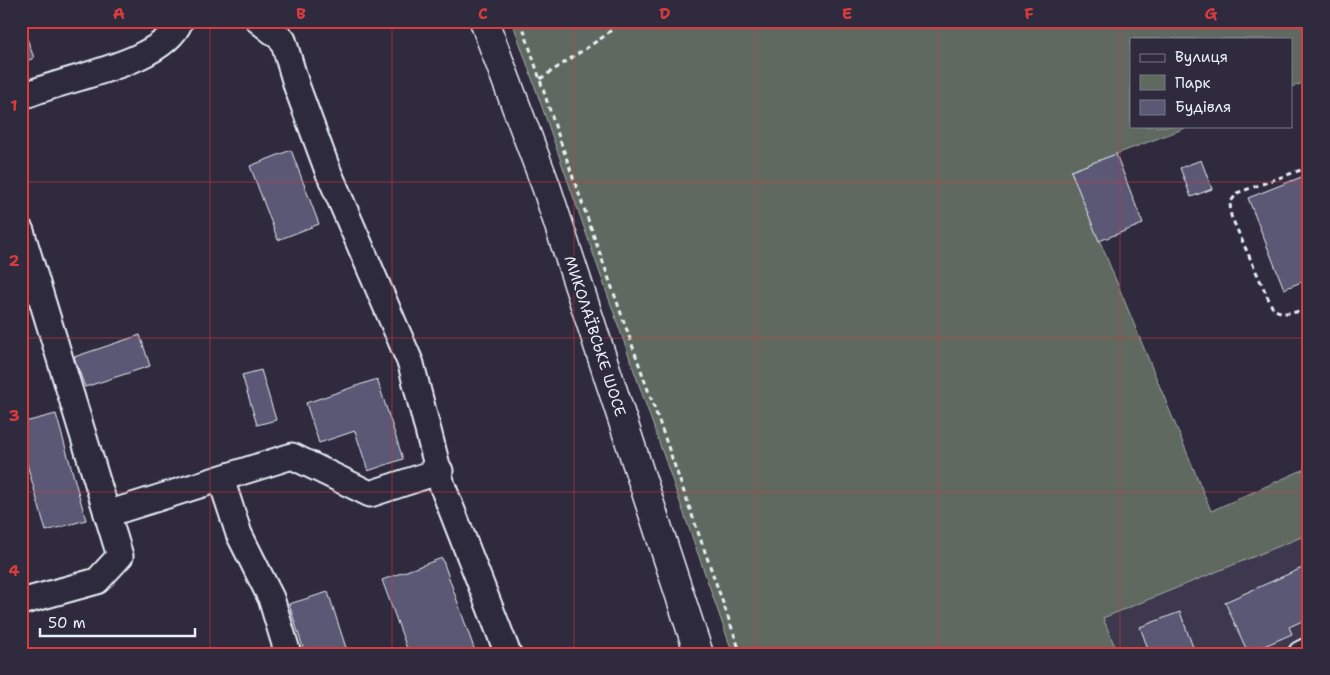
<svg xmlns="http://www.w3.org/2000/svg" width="1330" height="675" viewBox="0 0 1330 675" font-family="'Shantell Sans',sans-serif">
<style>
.built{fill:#3c384e}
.green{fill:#5e695f;stroke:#a3adac}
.building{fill:#5a5875;stroke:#e8f1f8}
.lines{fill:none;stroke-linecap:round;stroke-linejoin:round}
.minor-casing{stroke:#e8f1f8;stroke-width:29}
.major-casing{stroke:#e8f1f8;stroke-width:31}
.path{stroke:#e8f1f8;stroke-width:3;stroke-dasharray:5 4;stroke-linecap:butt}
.minor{stroke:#2f2a3d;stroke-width:25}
.major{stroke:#2f2a3d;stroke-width:28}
.grid{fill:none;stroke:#d83c3d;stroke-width:1;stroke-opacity:0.55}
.labels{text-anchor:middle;stroke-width:4;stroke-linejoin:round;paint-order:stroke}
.street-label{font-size:15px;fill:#e8f1f8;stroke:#2f2a3d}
.neatline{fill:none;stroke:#d83c3d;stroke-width:2}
.grid-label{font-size:16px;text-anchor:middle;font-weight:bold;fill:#d83c3d}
</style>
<rect width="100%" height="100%" fill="#2f2a3d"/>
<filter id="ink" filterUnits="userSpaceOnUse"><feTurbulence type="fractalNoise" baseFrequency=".02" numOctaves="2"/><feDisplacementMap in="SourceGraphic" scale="10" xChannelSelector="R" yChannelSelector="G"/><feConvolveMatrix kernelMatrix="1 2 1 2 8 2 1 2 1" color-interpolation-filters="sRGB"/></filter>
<g filter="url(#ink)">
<!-- built -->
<polygon class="built" points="1309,534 1309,654 1118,654 1103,618"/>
<!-- green -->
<polygon class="green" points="512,21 1309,21 1309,81 1291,87 1291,39 1131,39 1131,126 1191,126 1071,171 1211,511 1309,467 1309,534 1103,618 1118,654 733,654"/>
<!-- building -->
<g class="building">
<polygon points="25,33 34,58 21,63 21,34"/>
<polygon points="291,150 319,224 278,240 250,166"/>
<polygon points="1116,154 1143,224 1099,241 1071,171"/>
<polygon points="1201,160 1212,189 1191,197 1180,168"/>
<polygon points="1309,174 1309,279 1284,289 1248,198"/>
<polygon points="140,335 150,366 85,387 74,357"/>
<polygon points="261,370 276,420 257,425 242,375"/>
<polygon points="377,379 403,459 368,471 355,431 319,443 306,403"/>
<polygon points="56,414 86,520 46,531 21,443 21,423"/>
<polygon points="442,558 476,654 409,654 382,580"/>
<polygon points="1309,565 1309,618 1289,627 1292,634 1248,653 1225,602"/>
<polygon points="328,592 348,654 305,654 289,604"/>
<polygon points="1180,612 1194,650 1185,654 1150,654 1140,627"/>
</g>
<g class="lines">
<!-- minor casing -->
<g class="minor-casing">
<g id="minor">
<polyline points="259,21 283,40 297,87 328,171 411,364 442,485 508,654"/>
<path d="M 21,97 C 61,78 163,65 180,21"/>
<polyline points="21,231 120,556 97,581 21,602"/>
<polyline points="221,479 239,534 271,598 288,654"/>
<polyline points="107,514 292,456 370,494 440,471"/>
<polyline points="1301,654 1309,650"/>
</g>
</g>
<!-- major casing -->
<g class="major-casing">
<polyline id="major" points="484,21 546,186 699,654"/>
</g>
<!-- path -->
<g class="path">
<polyline points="521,21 554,123 741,654"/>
<polyline points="540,79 603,37 622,21"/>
<path d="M 1309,167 L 1237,193 L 1230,203 L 1231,216 L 1273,309 C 1287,316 1295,313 1309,307"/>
</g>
<!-- minor -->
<use href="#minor" class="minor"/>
<!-- major -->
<use href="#major" class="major"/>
</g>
</g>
<!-- grid -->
<path class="grid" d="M 210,21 L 210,654M 392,21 L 392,654M 574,21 L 574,654M 756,21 L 756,654M 938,21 L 938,654M 1120,21 L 1120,654M 21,182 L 1309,182M 21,338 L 1309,338M 21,492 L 1309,492"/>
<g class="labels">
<!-- street labels -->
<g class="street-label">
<text transform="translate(595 336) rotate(72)" y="5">МИКОЛАЇВСЬКЕ ШОСЕ</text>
</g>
</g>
<!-- margin -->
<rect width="1330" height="675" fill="none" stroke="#2f2a3d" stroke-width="55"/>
<!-- legend -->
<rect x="1130" y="38" width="162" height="90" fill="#2f2a3d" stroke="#797a88"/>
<rect x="1140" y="54" width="25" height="8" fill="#2f2a3d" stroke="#797a88"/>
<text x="1175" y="62" font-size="15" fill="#e8f1f8">Вулиця</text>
<rect x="1140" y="75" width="25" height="15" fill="#5e695f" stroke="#797a88"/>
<text x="1175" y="88" font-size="15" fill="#e8f1f8">Парк</text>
<rect x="1140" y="100" width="25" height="15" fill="#5a5875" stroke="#797a88"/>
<text x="1175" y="112" font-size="15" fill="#e8f1f8">Будівля</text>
<!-- scale -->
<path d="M40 628v8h155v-8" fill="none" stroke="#e8f1f8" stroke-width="2.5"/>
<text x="48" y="628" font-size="15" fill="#e8f1f8" stroke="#2f2a3d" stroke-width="4" paint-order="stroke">50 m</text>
<rect x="28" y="28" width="1274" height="620" class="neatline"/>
<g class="grid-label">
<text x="119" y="19">A</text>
<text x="301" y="19">B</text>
<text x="483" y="19">C</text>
<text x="665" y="19">D</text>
<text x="847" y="19">E</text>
<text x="1029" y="19">F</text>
<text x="1211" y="19">G</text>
<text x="14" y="111">1</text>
<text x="14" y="266">2</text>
<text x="14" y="421">3</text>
<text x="14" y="576">4</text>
</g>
</svg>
